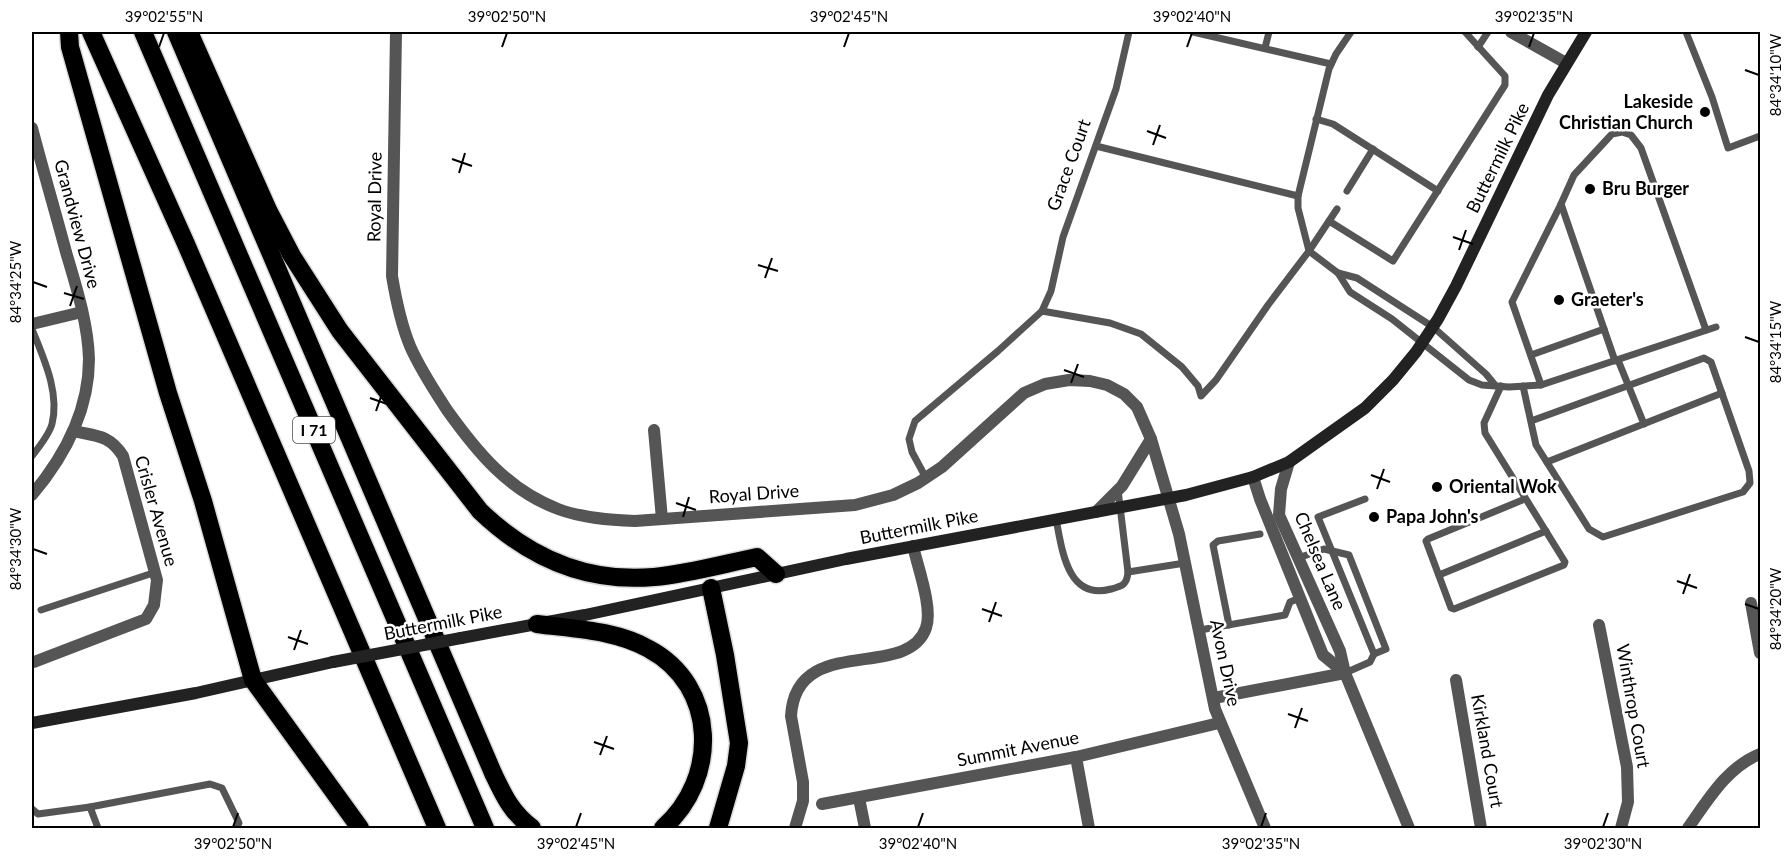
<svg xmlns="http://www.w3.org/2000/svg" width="1792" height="860" viewBox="0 0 1792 860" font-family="Lato,sans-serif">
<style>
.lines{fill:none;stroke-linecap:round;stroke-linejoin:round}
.motorway-casing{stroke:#dbdbdb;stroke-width:21}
.service{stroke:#555;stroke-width:7}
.minor{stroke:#555;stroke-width:12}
.tertiary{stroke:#555;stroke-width:12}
.secondary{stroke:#222;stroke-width:12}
.motorway{stroke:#000;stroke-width:18}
.secondary-bridge{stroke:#222;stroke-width:12}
.ticks{fill:none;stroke:#000;stroke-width:2}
.poi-dot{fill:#000;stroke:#fff;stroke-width:2}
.labels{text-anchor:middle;stroke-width:5;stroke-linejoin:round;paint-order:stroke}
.shield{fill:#fff;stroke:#4c4c4c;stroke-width:1.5}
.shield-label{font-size:16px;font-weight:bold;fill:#000}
.poi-label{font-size:18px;font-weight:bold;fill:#000;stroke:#fff;text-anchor:start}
.street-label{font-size:18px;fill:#000;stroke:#fff}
.neatline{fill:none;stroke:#000;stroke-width:2}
.ticks-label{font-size:15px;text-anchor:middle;fill:#000}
</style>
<rect width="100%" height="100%" fill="#fff"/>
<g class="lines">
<!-- motorway casing -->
<g class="motorway-casing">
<g id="motorway">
<polyline points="69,32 70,47 168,393 203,501 253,680 360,828"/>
<polyline points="91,32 186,244 437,828"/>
<polyline points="143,32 485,828"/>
<path d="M 176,32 L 493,773 C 504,796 511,812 532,828"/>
<path d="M 189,32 L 268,210 L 292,256 L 340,331 L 480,511 C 528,557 586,583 654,577 C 688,574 723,564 757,557 L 776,574"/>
<polyline points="711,588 725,655 739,743 736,766 718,828"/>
<path d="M 537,624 C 574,629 616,630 649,649 C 718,686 719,779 663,828"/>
</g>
</g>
<!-- service -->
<g class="service">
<polyline points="1193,32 1331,64"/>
<polyline points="1465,32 1505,76 1505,85 1393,261 1329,221 1309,251 1338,273 1350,292 1392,319 1469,380 1482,385 1509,387 1541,385 1716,327"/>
<polyline points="1686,32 1712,97 1728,148 1760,136"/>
<polyline points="1478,47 1488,32"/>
<polyline points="1265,48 1269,32"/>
<polyline points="1316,119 1333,124 1438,191"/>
<polyline points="1096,146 1298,196"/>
<polyline points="1347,191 1373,149"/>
<polyline points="1329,221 1337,209"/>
<polyline points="1338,273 1357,278 1433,327 1486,374 1495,385"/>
<polyline points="1042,311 1051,291 1063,237 1116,89 1129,32"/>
<path d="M 32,329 C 43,357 60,392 52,424 C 49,435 39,447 32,456"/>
<polyline points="1531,355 1604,329"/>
<polyline points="1618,360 1644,424"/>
<polyline points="1615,361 1561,204 1574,175 1612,134 1622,132 1631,135 1641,148 1706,330"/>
<polyline points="1541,385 1512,302 1561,204"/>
<polyline points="1501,386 1484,423 1485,433 1565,562 1564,565 1454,609 1451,608 1426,541 1428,539 1525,499"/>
<polyline points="1523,386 1536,445 1589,529 1603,537 1743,492 1750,483 1749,471 1711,362 1704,358 1531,421"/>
<polyline points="1547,462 1722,393"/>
<polyline points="926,478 912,452 909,439 915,421 998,351 1042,311 1110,323 1141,334 1182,367 1198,386 1201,396 1216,380 1268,305 1309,251 1298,208 1298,196 1329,69 1336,54 1351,32"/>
<polyline points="1365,499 1318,517 1374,654"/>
<path d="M 1056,519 C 1062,549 1067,601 1111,589 C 1122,586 1127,585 1128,572 L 1118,490"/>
<polyline points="1298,558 1324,549 1349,555 1386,649 1374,654 1370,662 1345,673"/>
<polyline points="1128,572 1185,563"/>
<polyline points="1439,575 1546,531"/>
<polyline points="41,610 156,572"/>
<polyline points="1229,625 1213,545 1218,541 1260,534"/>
<polyline points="1200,630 1285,615 1290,602 1300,598"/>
<polyline points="32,809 38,814 90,807"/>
<polyline points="98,828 90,807 210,784 222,788 239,823 236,828"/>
</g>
<!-- minor -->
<g class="minor">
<path d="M 396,32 L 392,276 C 396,300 401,324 410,346 C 420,369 434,390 447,410 C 477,452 508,490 558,509 C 582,518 609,520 635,521 L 855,505 L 893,495 L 918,483 L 942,467 L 1024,393 L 1045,384 L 1069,380 L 1090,381 L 1107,385 L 1124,394 L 1137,407 L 1151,439 L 1179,534 L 1215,709 L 1265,828"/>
<polyline points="1511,32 1566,63"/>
<path d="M 32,128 C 43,170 55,211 66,252 C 76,286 88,323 89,359 C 89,411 64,457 32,495"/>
<polyline points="32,324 82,312"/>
<polyline points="654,430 662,519"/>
<polyline points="1289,462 1281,489 1279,515 1340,651 1345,673 1409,828"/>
<polyline points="1253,477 1260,499 1323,655 1345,673"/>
<polyline points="1751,603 1760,653"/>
<polyline points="1599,625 1627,767 1628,802 1621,828"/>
<path d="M 34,662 L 146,619 L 154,605 L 157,580 L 123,456 C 110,435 97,436 73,431"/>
<polyline points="1456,680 1481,828"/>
<polyline points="1214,698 1345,673"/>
<polyline points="1076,757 1089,828"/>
<polyline points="859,798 865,828"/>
<polyline points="822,804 1076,757 1219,723"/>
<path d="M 795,828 L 803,801 L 803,782 L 791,716 C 796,632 907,682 926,628 C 933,608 918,568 913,546"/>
<path d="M 1688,828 C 1708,800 1727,767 1760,754"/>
</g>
<!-- tertiary -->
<polyline class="tertiary" points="1096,512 1122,486 1151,439"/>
<!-- secondary -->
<g class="secondary">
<polyline points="461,638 585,615 846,559 1186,495 1253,477 1289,462 1365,408 1393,380 1416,352 1438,319 1456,286 1548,95 1586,32"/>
<polyline points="32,723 196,693 333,662"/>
</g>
<!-- motorway -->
<use href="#motorway" class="motorway"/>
<!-- secondary-bridge -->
<polyline class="secondary-bridge" points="333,662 461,638"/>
</g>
<!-- ticks -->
<path class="ticks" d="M 159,47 L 164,33M 502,47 L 507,33M 844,47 L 849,33M 1187,47 L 1192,33M 1529,47 L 1534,33M 1745,70 L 1759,75M 1147,131 L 1166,138M 1153,145 L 1160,125M 452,159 L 472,166M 459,173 L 465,153M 1453,237 L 1473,244M 1459,250 L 1466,230M 758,265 L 778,271M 765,278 L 772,258M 33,282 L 47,287M 64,293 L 84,299M 70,306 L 77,286M 1745,337 L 1759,342M 1064,370 L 1084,377M 1071,383 L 1078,364M 370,398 L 390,405M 376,411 L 383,391M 1371,475 L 1390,482M 1377,489 L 1384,469M 676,503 L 696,510M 683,517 L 689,497M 33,549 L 47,554M 1677,581 L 1697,588M 1683,594 L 1690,574M 1745,604 L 1759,609M 982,609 L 1002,616M 989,622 L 996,602M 288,637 L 308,644M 294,650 L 301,630M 1288,714 L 1308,721M 1295,728 L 1302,708M 594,742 L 614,749M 600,755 L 607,736M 233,827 L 238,813M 576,827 L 581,813M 918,827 L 923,813M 1261,827 L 1266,813M 1603,827 L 1608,813"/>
<!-- markers -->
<g class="poi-dot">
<circle cx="1705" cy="112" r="6"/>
<circle cx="1590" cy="189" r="6"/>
<circle cx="1559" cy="300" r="6"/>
<circle cx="1437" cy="487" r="6"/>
<circle cx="1374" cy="517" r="6"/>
</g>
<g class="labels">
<!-- shield labels -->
<rect class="shield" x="293" y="417" width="42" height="26" rx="4.5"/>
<g class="shield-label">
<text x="314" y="436">I 71</text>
</g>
<!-- poi labels -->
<g class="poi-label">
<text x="1693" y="108" text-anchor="end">Lakeside<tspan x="1693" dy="21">Christian Church</tspan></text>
<text x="1602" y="195">Bru Burger</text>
<text x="1571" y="306">Graeter's</text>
<text x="1449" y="493">Oriental Wok</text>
<text x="1386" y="523">Papa John's</text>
</g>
<!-- street labels -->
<g class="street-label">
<text transform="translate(1498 158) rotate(-64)" y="6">Buttermilk Pike</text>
<text transform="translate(1069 165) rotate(-70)" y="6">Grace Court</text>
<text transform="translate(375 197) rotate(-89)" y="6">Royal Drive</text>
<text transform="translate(77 224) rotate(75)" y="6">Grandview Drive</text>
<text transform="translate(754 494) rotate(-4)" y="6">Royal Drive</text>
<text transform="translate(156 511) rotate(74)" y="6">Crisler Avenue</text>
<text transform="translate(919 527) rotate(-11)" y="6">Buttermilk Pike</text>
<text transform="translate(1320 561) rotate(67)" y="6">Chelsea Lane</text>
<text transform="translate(443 623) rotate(-11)" y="6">Buttermilk Pike</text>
<text transform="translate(1225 663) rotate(78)" y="6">Avon Drive</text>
<text transform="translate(1633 706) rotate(80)" y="6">Winthrop Court</text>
<text transform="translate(1018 749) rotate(-11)" y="6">Summit Avenue</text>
<text transform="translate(1487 751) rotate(80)" y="6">Kirkland Court</text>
</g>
</g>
<!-- border -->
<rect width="1792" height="860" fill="none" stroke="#ffffff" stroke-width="66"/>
<rect x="33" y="33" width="1726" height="794" class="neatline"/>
<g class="ticks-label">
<text x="164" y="22">39°02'55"N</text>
<text x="507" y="22">39°02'50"N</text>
<text x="849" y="22">39°02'45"N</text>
<text x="1192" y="22">39°02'40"N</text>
<text x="1534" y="22">39°02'35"N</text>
<text transform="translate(1776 75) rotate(-90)" y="5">84°34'10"W</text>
<text transform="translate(16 282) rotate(-90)" y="5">84°34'25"W</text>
<text transform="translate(1776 342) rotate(-90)" y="5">84°34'15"W</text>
<text transform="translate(16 549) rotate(-90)" y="5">84°34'30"W</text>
<text transform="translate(1776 609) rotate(-90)" y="5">84°34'20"W</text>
<text x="233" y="849">39°02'50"N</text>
<text x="576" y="849">39°02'45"N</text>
<text x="918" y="849">39°02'40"N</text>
<text x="1261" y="849">39°02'35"N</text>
<text x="1603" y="849">39°02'30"N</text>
</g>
</svg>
